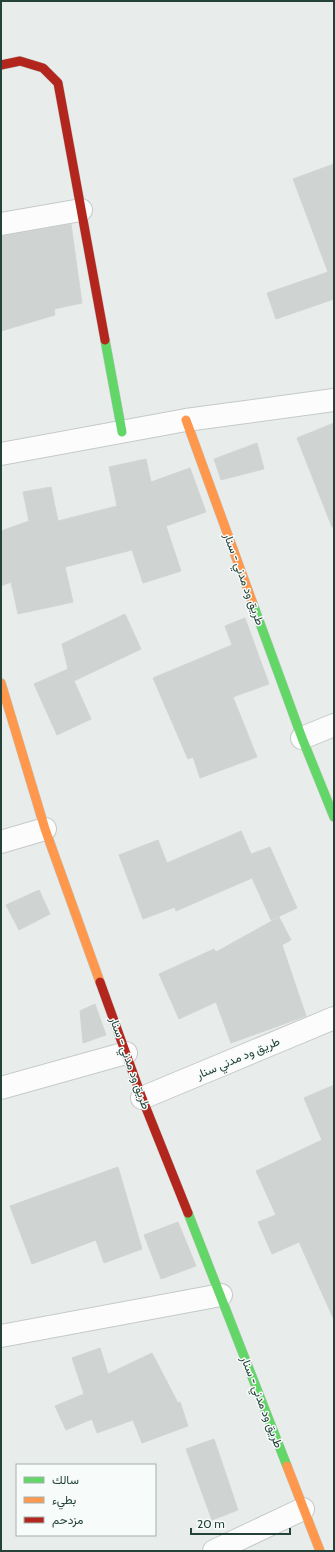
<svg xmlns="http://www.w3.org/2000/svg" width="335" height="1552" viewBox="0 0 335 1552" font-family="Cabin,Vazirmatn,sans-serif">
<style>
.building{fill:#cfd4d2;stroke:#d1d6d4}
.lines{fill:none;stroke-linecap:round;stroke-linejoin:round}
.street-casing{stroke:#c5cac8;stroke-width:24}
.fast-casing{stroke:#c3cbc8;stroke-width:10}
.slow-casing{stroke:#c3cbc8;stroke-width:10}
.jam-casing{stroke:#c3cbc8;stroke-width:10}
.street{stroke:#fcfcfc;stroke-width:22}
.fast{stroke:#63d668;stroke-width:9}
.slow{stroke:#ff974d;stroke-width:9}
.jam{stroke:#b3261e;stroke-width:9}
.labels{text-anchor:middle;stroke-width:3;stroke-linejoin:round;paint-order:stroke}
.street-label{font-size:12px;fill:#24423a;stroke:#f7fbf9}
</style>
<rect width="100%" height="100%" fill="#e8edeb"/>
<!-- building -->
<g class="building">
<polygon points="334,164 334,299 276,319 267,293 328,272 293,179"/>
<polygon points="71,224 82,303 54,309 55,315 1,331 1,236"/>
<polygon points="334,423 334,527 332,527 297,438"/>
<polygon points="257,443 264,469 221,480 214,459"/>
<polygon points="146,459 151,482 190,468 206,512 166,526 181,571 143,583 132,550 65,567 73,602 18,614 11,582 1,586 1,531 29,521 23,492 51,487 58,521 117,506 109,467"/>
<polygon points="125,614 141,649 74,681 91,719 57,735 34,684 68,669 62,644"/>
<polygon points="245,618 269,684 233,697 257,757 200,778 193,757 188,759 153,678 232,645 225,626"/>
<polygon points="241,831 251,854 270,847 297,908 271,920 252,878 176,911 175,907 143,919 119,855 158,840 167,863"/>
<polygon points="39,890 50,914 19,930 6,905"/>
<polygon points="279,917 291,940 282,945 306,1016 231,1043 216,1002 179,1019 159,974 214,949 216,952"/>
<polygon points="95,1004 106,1035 83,1043 80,1011"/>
<polygon points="334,1085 334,1320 299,1242 272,1254 258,1222 276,1215 256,1171 322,1140 304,1098"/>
<polygon points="118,1167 142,1249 104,1263 96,1240 32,1264 10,1206"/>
<polygon points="178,1222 196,1266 161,1279 144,1235"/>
<polygon points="100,1348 108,1374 152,1353 178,1403 180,1402 188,1426 142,1443 133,1420 97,1433 92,1419 66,1430 55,1406 84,1394 72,1358"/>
<polygon points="214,1439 238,1510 212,1520 186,1449"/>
</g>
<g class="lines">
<!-- street casing -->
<g class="street-casing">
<g id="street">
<polyline points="1,224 81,210"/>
<polyline points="1,454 186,420 334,400"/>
<polyline points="302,738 334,725"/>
<polyline points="1,842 45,829"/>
<polyline points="1,1088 126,1053"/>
<polyline points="142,1098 334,1018"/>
<polyline points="1,1336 221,1295"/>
<polyline points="214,1551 303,1509"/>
</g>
</g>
<!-- fast casing -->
<g class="fast-casing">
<g id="fast">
<polyline points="105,340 122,432"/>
<polyline points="253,604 302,738 334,817"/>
<polyline points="188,1213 287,1466"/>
</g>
</g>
<!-- slow casing -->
<g class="slow-casing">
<g id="slow">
<polyline points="186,420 253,604"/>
<polyline points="1,683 45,829 100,982"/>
<polyline points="287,1466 320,1551"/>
</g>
</g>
<!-- jam casing -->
<g class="jam-casing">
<g id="jam">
<polyline points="1,65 20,61 43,68 58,83 105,340"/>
<polyline points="100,982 142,1098 188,1213"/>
</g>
</g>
<!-- street -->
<use href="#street" class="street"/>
<!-- fast -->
<use href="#fast" class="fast"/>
<!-- slow -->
<use href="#slow" class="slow"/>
<!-- jam -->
<use href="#jam" class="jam"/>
</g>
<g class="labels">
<!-- street labels -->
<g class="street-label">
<text transform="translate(244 579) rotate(70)" y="4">طريق ود مدني - سنار</text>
<text transform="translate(238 1058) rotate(-23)" y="4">طريق ود مدني سنار</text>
<text transform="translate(130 1063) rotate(70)" y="4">طريق ود مدني - سنار</text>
<text transform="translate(262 1402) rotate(69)" y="4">طريق ود مدني - سنار</text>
</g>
</g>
<!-- border -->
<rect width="335" height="1552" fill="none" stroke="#24423a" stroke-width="4"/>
<!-- legend -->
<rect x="16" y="1464" width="140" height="72" fill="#f7fbf9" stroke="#a3b1ad"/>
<rect x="24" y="1477" width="20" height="6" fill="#63d668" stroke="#a3b1ad"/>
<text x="52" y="1484" font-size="12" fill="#24423a">سالك</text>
<rect x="24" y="1497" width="20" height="6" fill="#ff974d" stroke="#a3b1ad"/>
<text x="52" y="1504" font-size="12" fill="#24423a">بطيء</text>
<rect x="24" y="1517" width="20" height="6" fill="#b3261e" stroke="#a3b1ad"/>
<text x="52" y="1524" font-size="12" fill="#24423a">مزدحم</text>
<!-- scale -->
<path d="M191 1528v6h99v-6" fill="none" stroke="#24423a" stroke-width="2"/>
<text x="197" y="1528" font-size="12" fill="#24423a" stroke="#f7fbf9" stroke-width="3" paint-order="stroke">20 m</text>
</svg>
